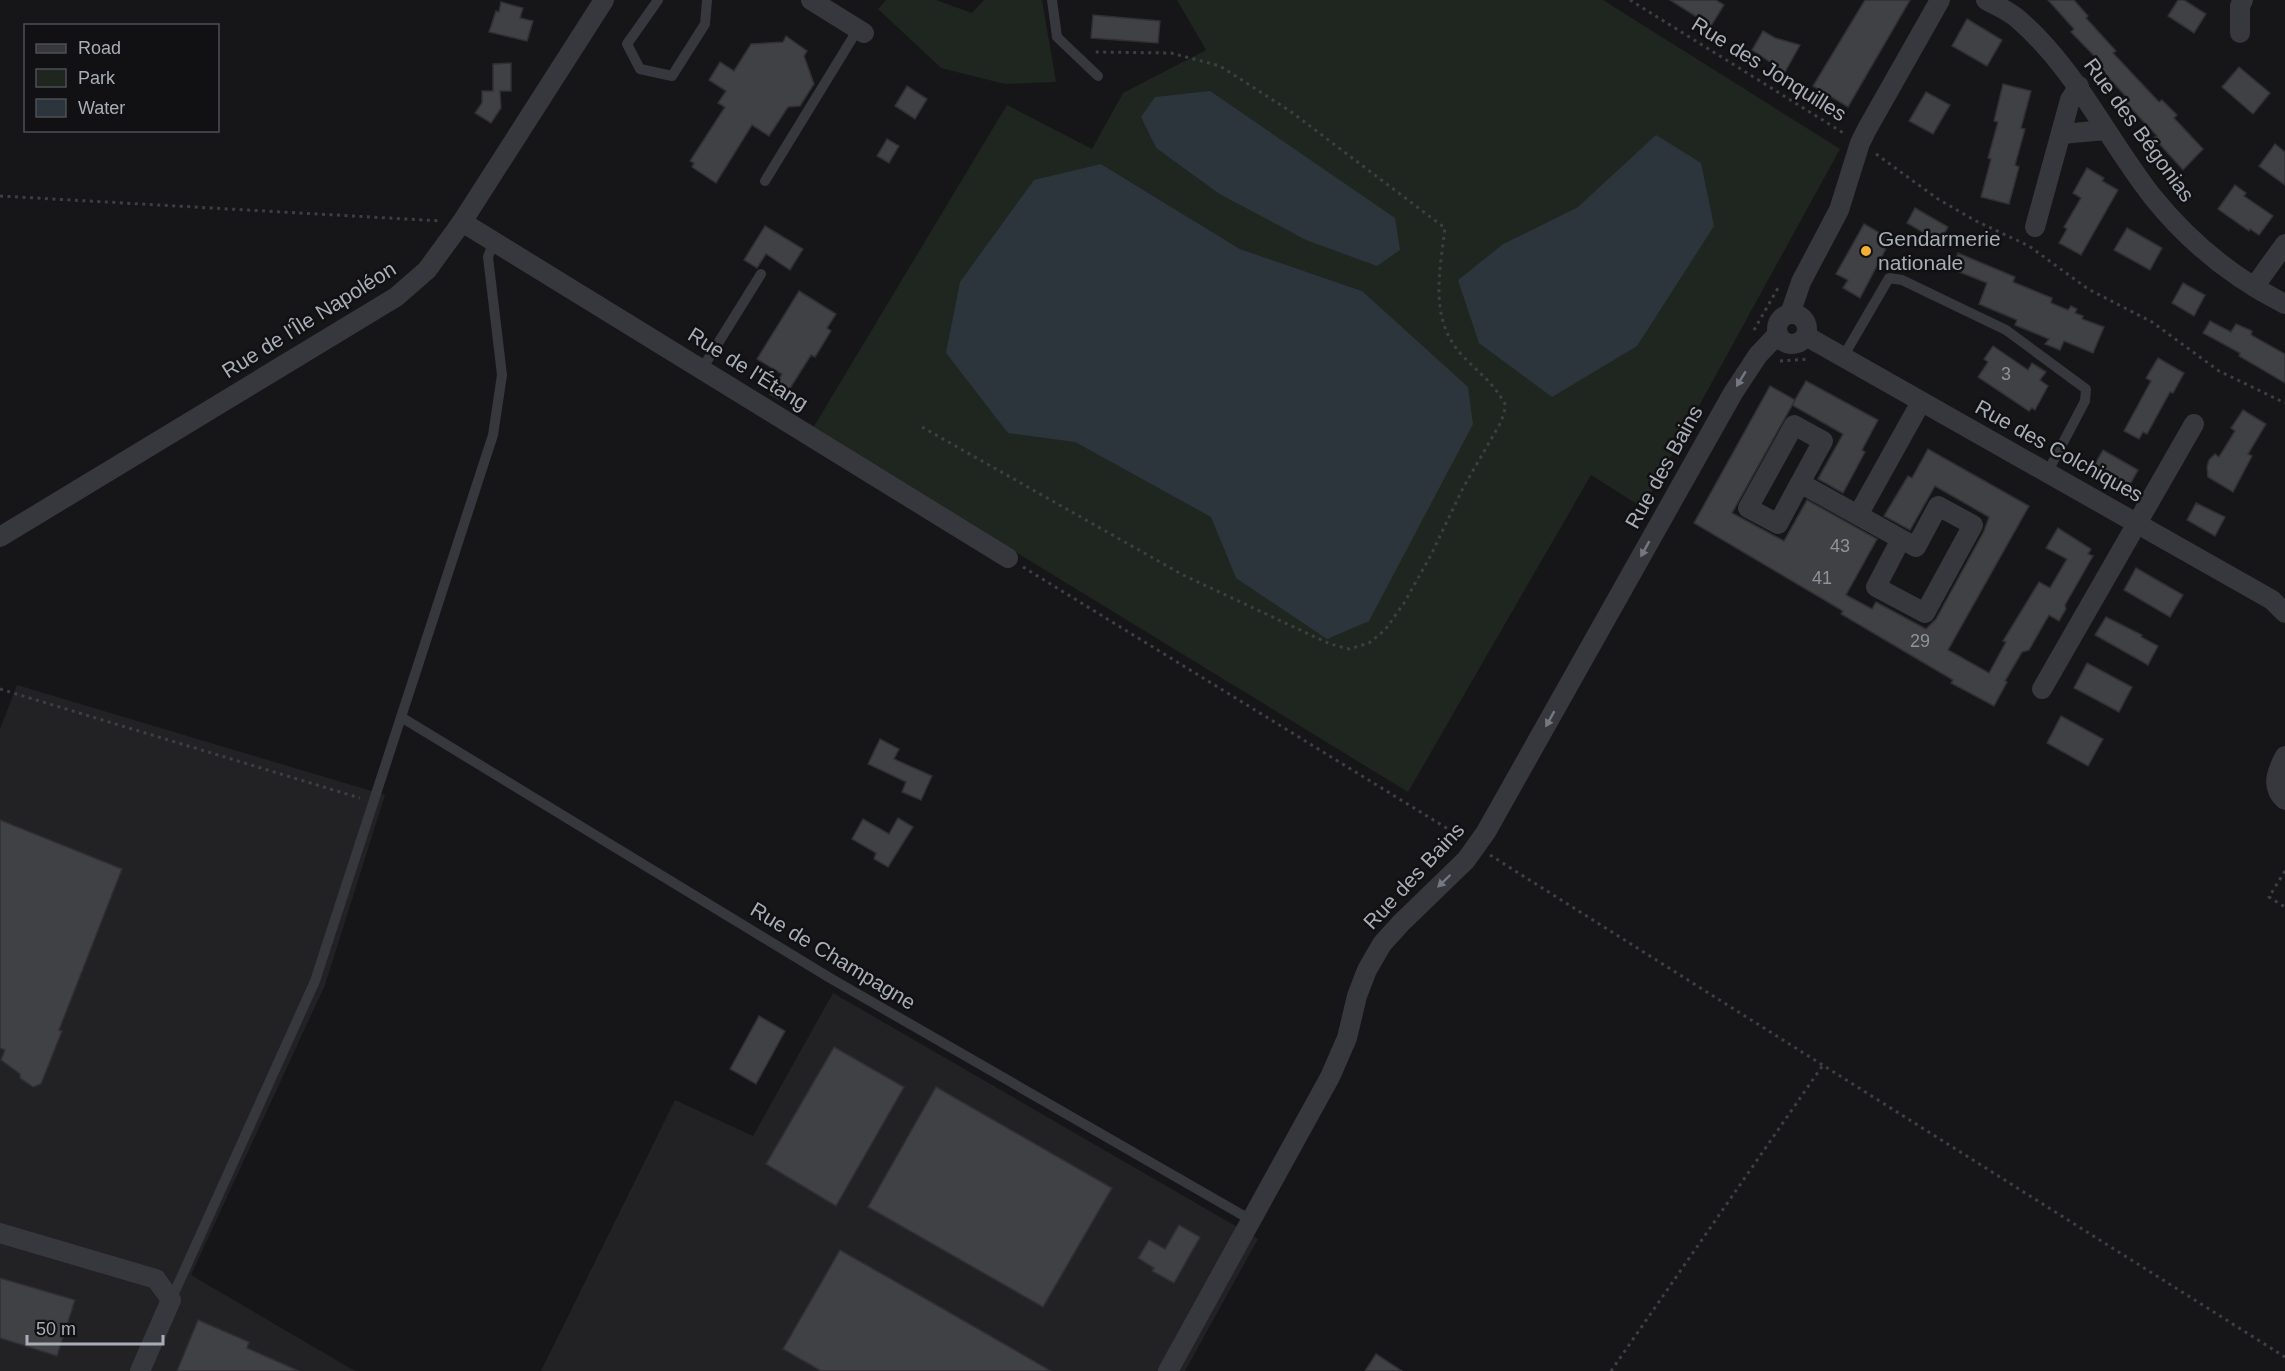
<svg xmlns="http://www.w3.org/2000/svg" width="2285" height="1371" viewBox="0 0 2285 1371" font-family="Arial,sans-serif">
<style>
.built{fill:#222225}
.green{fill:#1e261f;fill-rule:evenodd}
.water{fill:#2c353c}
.building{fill:#404145;stroke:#303034;stroke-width:1.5}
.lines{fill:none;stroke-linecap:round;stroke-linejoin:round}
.path{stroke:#3d3f44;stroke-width:3;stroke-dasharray:3 4.5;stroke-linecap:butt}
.lane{stroke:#37383d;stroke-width:10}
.street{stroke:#37383d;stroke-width:20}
.oneway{fill:#757881}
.poi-dot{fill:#f2b134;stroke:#111113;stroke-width:2}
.labels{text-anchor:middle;stroke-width:5;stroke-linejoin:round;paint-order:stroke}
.number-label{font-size:18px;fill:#8e929b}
.street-label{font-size:21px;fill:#a8adb8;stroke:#111113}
.poi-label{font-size:21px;fill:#a8adb8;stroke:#111113;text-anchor:start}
</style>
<rect width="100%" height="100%" fill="#161618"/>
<!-- built -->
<g class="built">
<polygon points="17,685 385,795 325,985 191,1275 355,1371 0,1371 0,729"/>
<polygon points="833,993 1258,1239 1185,1371 541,1371 675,1100 753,1136"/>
</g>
<!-- green -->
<g class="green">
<polygon points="886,0 936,0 972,13 984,0 1042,0 1056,82 1005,84 941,68 878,9"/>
<path d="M 1177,0 L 1603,0 L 1840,149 L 1643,508 L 1591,475 L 1408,792 L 813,428 L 1007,105 L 1092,149 L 1123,93 L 1206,50 ZM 1141,117 L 1218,193 L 1156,148 ZM 1101,164 L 1240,249 L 1362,291 L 1236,578 L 1212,517 L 1075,442 ZM 1578,207 L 1458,280 L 1503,244 Z"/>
</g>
<!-- water -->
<g class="water">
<polygon points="1210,91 1395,218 1400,250 1377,266 1306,240 1218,193 1156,148 1141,117 1155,97"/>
<polygon points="1656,135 1701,163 1714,226 1637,346 1552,397 1479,343 1458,280 1503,244 1578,207"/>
<polygon points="1101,164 1240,249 1362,291 1468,387 1473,424 1369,621 1327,639 1236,578 1211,517 1075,442 1008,433 946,353 960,282 1034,180"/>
</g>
<!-- building -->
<g class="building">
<polygon points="1670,0 1716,0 1724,5 1711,26"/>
<polygon points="1865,0 1910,0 1848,107 1813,86"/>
<polygon points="2048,0 2074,0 2088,16 2086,18 2116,51 2113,53 2159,102 2162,100 2177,115 2174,118 2203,149 2183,170 2154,138 2157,136 2126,103 2129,100 2099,67 2102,64 2071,32 2074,29"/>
<polygon points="2178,0 2184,0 2206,14 2194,33 2168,16"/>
<polygon points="501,2 523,8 520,18 533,21 527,41 489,32 496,11 499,12"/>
<polygon points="1093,15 1160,21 1158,43 1091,38"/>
<polygon points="1967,19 2002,40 1987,66 1952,46"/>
<polygon points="1763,31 1775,38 1800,45 1785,72 1752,50"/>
<polygon points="786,36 807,51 804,56 814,84 800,106 788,107 769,136 752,125 716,183 692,167 694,163 690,161 725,107 718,103 726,91 709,80 720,62 734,71 751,44 783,42"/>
<polygon points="511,63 511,91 500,91 501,108 491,123 475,113 482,103 482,91 493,91 493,64"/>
<polygon points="2239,67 2270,93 2253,114 2222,87"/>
<polygon points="2003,84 2031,91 2021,128 2025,129 2015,165 2019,167 2009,204 1981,197 1991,159 1988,158 1998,122 1994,121"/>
<polygon points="907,86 927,99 915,119 895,106"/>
<polygon points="1926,92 1950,105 1933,134 1909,121"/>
<polygon points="887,139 899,146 889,163 877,156"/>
<polygon points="2275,144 2285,152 2285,185 2259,166"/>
<polygon points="2087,168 2104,178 2102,181 2118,190 2081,255 2059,243 2067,229 2064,227 2081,198 2073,193"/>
<polygon points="2235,185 2246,193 2244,196 2273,216 2259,235 2250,229 2249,231 2218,209"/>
<polygon points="1915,208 1948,227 1939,242 1907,223"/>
<polygon points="1864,224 1891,239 1860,298 1843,288 1848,280 1836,274"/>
<polygon points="765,226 803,249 790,270 766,254 757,268 744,260"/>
<polygon points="2127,228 2162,248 2150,270 2114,250"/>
<polygon points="1958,253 2015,277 2013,282 2052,298 2051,303 2068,310 2071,306 2077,309 2075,313 2083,316 2082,319 2104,327 2093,353 2064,341 2060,350 2045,344 2049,339 2015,325 2017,320 1979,304 1987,283 1952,269"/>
<polygon points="2183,283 2205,295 2194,316 2172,303"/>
<polygon points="799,291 836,314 827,328 831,331 815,357 811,355 782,401 770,394 782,374 757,359"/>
<polygon points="2210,321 2231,332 2236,324 2252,331 2251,335 2285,354 2285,383 2239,356 2240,353 2203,333"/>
<polygon points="1993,346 2028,370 2032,363 2046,372 2040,380 2048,386 2035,410 2032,408 2029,411 1978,377 1988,362 1984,359"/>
<polygon points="2158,358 2184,373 2173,393 2170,392 2147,434 2143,432 2139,439 2124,431 2151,381 2146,378"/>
<polygon points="1806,381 1878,420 1862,450 1865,452 1843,493 1818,479 1843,434 1792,405"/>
<polygon points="1770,386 1795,400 1732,513 1784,541 1807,500 1877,539 1846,595 1872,609 1876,602 1926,629 1936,619 1984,531 1989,517 1935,486 1910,530 1884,516 1908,476 1912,478 1928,449 2029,506 1948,650 1989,673 2006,642 2003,641 2039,582 2050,588 2067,559 2046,548 2058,528 2091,549 2088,554 2093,556 2065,605 2066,609 2059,621 2049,615 2029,650 2022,652 2005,681 2007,682 1994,706 1951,683 1953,680 1841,614 1843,611 1694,523"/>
<polygon points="2243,410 2266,424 2248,454 2252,456 2233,492 2208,477 2207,467 2209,460 2215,454 2219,457 2235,431 2231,428"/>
<polygon points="2103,450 2138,470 2127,490 2092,469"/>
<polygon points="2196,503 2225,517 2215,536 2187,520"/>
<polygon points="2136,568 2183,595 2170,617 2124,590"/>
<polygon points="2106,617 2142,635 2141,637 2158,646 2148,665 2095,635"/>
<polygon points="2087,663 2132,687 2119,712 2074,688"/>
<polygon points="2061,716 2103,739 2088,766 2047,743"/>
<polygon points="880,739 899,749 894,759 932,776 921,800 902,792 906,782 868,764"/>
<polygon points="898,818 913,827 888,867 874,859 876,853 852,839 863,819 889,834"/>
<polygon points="0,820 122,869 59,1030 62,1031 41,1084 33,1087 20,1078 20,1074 1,1060 5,1050 0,1048"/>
<polygon points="759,1016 785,1031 756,1084 730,1069"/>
<polygon points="834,1047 904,1087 836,1206 766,1164"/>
<polygon points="936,1087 1112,1188 1043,1307 868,1207"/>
<polygon points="1179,1225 1200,1237 1174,1283 1152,1271 1154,1268 1138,1258 1149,1240 1165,1249"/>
<polygon points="840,1250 933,1303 1051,1371 821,1371 783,1349"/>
<polygon points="0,1278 75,1300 57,1356 0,1338"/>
<polygon points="198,1320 249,1342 247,1348 299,1371 177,1371"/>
<polygon points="1376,1354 1402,1371 1365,1371"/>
</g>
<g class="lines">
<!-- path -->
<g class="path">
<polyline points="1630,0 1845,134"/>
<polyline points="1876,154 1938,199 1976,221 2029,246 2088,289 2152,322 2219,371 2285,403"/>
<polyline points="0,196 441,221"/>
<polyline points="1754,330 1778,288"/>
<polyline points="1780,361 1809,359"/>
<path d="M 922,427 L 1183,575 L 1330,644 L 1349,649 L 1369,643 L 1385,630 L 1404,603 L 1431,555 L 1463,488 L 1501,422 L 1506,406 C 1493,381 1478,373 1460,353 C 1429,317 1440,271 1445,228 L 1290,111 L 1220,66 L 1171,53 L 1094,52"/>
<polyline points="1023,567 1461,837"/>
<polyline points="0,689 360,798"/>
<polyline points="1490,855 2285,1357"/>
<polyline points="2285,871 2269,897 2285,907"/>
<polyline points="1611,1371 1823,1065"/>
</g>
<!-- lane -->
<g class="lane">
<polyline points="658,0 627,44 640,69 672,76 705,24 707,0"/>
<polyline points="1052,0 1057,37 1098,76"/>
<polyline points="765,181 858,29"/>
<polyline points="1843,357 1889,278 1902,280 2006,330 2086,389 2085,401 2047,473"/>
<polyline points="702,369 761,274"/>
<polyline points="401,717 830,978 1251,1220"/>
<polyline points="171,1300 315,981 493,435 502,375 488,257 494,240"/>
</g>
<!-- street -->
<g class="street">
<polyline points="811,0 864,33"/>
<path d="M 1986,0 C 1997,6 2009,11 2018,19 C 2075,68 2106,137 2152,196 C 2188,241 2233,278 2285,304"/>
<polyline points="2240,33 2240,6 2243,0"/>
<polyline points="2061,134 2106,130"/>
<polyline points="462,222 1008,558"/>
<polyline points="2035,227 2070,100 2079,86"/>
<polyline points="2254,287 2285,244"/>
<polyline points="1790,314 1801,282 1839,210 1860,143 1867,129 1940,0"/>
<circle cx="1792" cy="329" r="15"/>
<polyline points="1806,336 2272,600 2285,613"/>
<polyline points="1800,483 1823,441 1794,425 1748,508 1778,524 1800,483 1901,539 1876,587 1925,613 1973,525 1938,506 1916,547 1901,539"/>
<polyline points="1858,515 1921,402"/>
<polyline points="0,537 396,297 427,270 462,222 604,0"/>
<polyline points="2042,689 2194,424"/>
<path d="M 2285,756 C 2277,771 2270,787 2285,800"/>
<polyline points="0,1233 156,1279 171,1300 140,1371"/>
<polyline points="1168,1371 1330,1077 1347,1038 1357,996 1367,970 1382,944 1401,923 1466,860 1486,832 1733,393 1758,355 1778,334"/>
</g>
</g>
<!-- one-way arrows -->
<defs><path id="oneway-solid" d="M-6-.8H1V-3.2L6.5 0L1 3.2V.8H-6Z" transform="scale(1.5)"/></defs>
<g class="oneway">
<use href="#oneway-solid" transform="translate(1741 379) rotate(121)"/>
<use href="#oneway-solid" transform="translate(1645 549) rotate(119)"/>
<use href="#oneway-solid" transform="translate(1550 719) rotate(119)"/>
<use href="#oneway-solid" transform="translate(1444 881) rotate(136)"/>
</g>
<!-- markers -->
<circle class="poi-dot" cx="1866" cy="251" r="6"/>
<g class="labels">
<!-- number labels -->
<g class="number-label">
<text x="2006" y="380">3</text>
<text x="1840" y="552">43</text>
<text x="1822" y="584">41</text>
<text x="1920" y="647">29</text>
</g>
<!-- street labels -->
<g class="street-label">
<text transform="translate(1769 69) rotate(32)" y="7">Rue des Jonquilles</text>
<text transform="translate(2139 130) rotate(54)" y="7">Rue des Bégonias</text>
<text transform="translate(309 320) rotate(-32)" y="7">Rue de l'Île Napoléon</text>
<text transform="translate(748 369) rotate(32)" y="7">Rue de l'Étang</text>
<text transform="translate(2059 451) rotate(29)" y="7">Rue des Colchiques</text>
<text transform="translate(1664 467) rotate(-61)" y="7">Rue des Bains</text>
<text transform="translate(1414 876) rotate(-47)" y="7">Rue des Bains</text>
<text transform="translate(833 956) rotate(31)" y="7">Rue de Champagne</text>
</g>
<!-- poi labels -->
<g class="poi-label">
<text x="1878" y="246">Gendarmerie<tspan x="1878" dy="24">nationale</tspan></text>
</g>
</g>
<!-- legend -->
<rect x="24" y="24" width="195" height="108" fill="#111113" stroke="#4d4f55" stroke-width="1.5"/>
<rect x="36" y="44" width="30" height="9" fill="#37383d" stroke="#4d4f55" stroke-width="1.5"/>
<text x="78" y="54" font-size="18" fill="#a8adb8">Road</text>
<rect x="36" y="69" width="30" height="18" fill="#1e261f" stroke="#4d4f55" stroke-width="1.5"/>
<text x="78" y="84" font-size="18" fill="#a8adb8">Park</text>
<rect x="36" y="99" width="30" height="18" fill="#2c353c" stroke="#4d4f55" stroke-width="1.5"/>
<text x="78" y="114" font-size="18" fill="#a8adb8">Water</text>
<!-- scale -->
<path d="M27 1335v9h136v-9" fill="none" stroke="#a8adb8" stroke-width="3"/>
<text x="36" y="1335" font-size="18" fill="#a8adb8" stroke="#111113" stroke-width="4.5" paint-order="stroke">50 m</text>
</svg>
